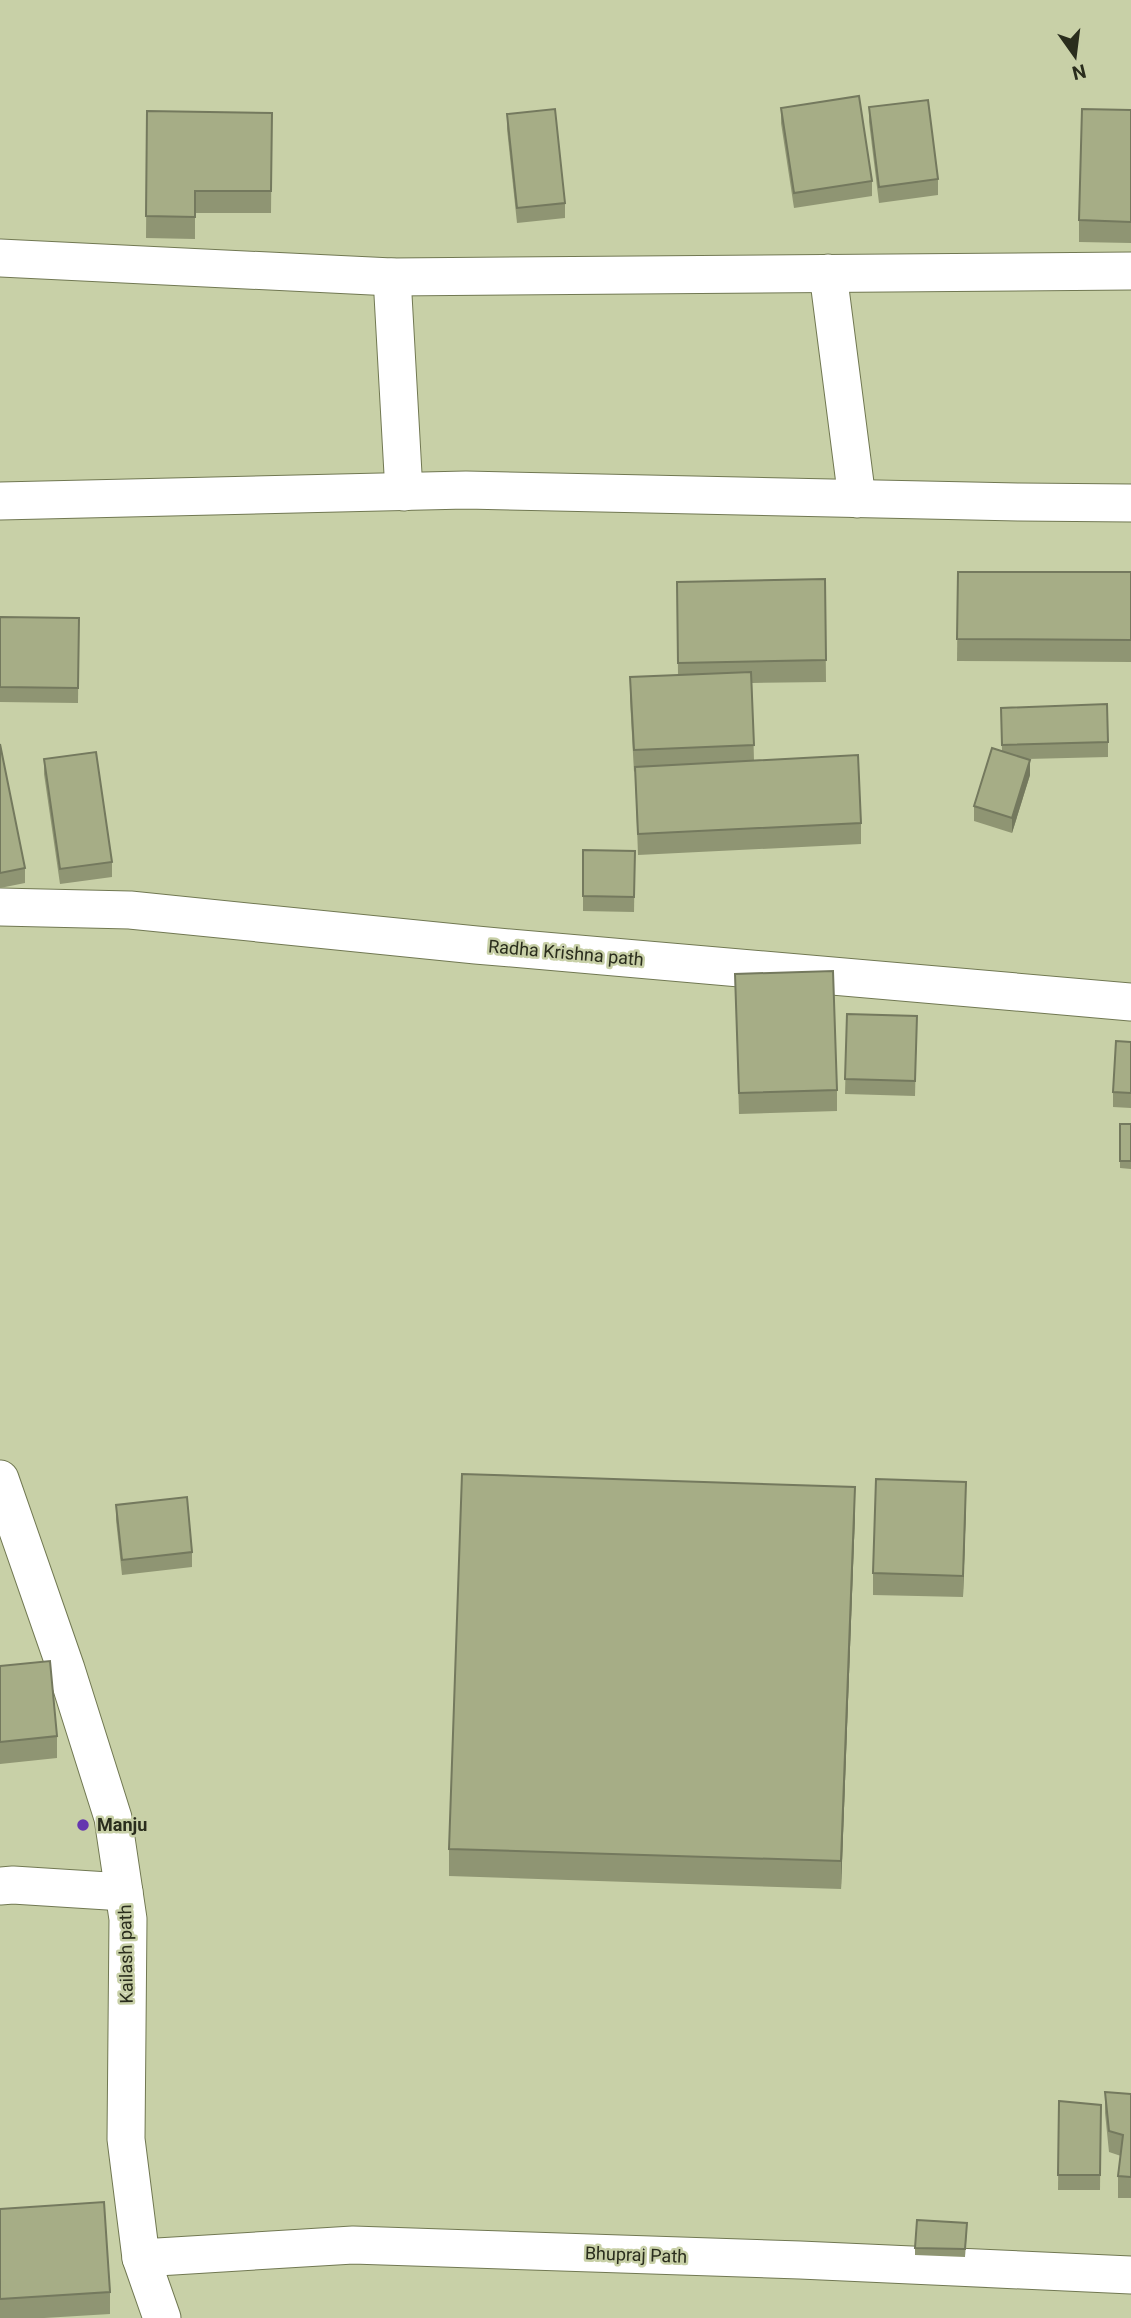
<svg xmlns="http://www.w3.org/2000/svg" width="1131" height="2318" viewBox="0 0 1131 2318" font-family="Roboto,sans-serif">
<style>
.lines{fill:none;stroke-linecap:round;stroke-linejoin:round}
.street-casing{stroke:#717852;stroke-width:39}
.street{stroke:#fff;stroke-width:37}
.wall{fill:#8f9573}
.shaded-wall{fill:#74795e}
.building{fill:#a6ad86;stroke:#74795e;stroke-width:2}
.poi-dot{fill:#6537af;stroke:#c8d0a7;stroke-width:2.5}
.labels{text-anchor:middle;stroke-width:5;stroke-linejoin:round;paint-order:stroke}
.street-label{font-size:18px;fill:#2a2d1d;stroke:#c8d0a7}
.poi-label{font-size:18px;font-weight:bold;fill:#2a2d1d;stroke:#c8d0a7;text-anchor:start}
</style>
<rect width="100%" height="100%" fill="#c8d0a7"/>
<g class="lines">
<!-- street casing -->
<g class="street-casing">
<g id="street">
<polyline points="0,258 392,277 1131,271"/>
<polyline points="828,273 857,499"/>
<polyline points="392,277 404,492"/>
<polyline points="0,501 466,490 1019,502 1131,503"/>
<polyline points="0,907 130,910 476,945 1131,1002"/>
<polyline points="0,1479 66,1669 113,1818 128,1919 126,2139 141,2258 162,2318"/>
<polyline points="0,1886 13,1885 124,1892"/>
<polyline points="141,2258 353,2245 800,2260 1131,2275"/>
</g>
</g>
<!-- street -->
<use href="#street" class="street"/>
</g>
<!-- wall -->
<g class="wall">
<polygon points="869,107 938,179 938,195 879,203 869,122"/>
<polygon points="781,108 872,181 872,196 794,208 781,123"/>
<polygon points="1131,110 1131,243 1079,242 1079,220"/>
<polygon points="147,111 272,113 271,213 195,213 195,239 146,238"/>
<polygon points="507,114 565,203 565,218 517,223 507,129"/>
<polygon points="958,572 1131,572 1131,662 957,661"/>
<polygon points="825,579 826,682 752,683 754,761 861,823 861,844 638,855 635,771 634,772 630,699 630,677 678,675 677,582"/>
<polygon points="0,617 79,618 78,703 0,702"/>
<polygon points="1001,708 1108,742 1108,757 1027,759 1030,775 1012,833 974,821 974,806 1002,751"/>
<polygon points="0,744 25,868 25,883 0,888"/>
<polygon points="44,759 112,862 112,877 60,884 44,774"/>
<polygon points="583,850 635,851 634,912 583,911"/>
<polygon points="735,974 837,1090 837,1111 739,1114"/>
<polygon points="847,1014 917,1016 915,1096 845,1094"/>
<polygon points="1131,1042 1131,1108 1113,1107 1113,1092"/>
<polygon points="1120,1124 1131,1124 1131,1169 1120,1168"/>
<polygon points="966,1504 963,1597 873,1595 873,1573"/>
<polygon points="116,1505 192,1552 192,1567 122,1575 116,1520"/>
<polygon points="855,1514 841,1889 449,1876 449,1849"/>
<polygon points="0,1666 57,1736 57,1758 0,1764"/>
<polygon points="1105,2092 1131,2094 1131,2198 1118,2198 1118,2176 1121,2156 1109,2152 1105,2113"/>
<polygon points="1059,2101 1101,2105 1100,2190 1058,2190"/>
<polygon points="0,2209 110,2292 110,2314 44,2318 0,2318"/>
<polygon points="967,2230 965,2257 915,2255 915,2248"/>
</g>
<!-- shaded-wall -->
<g class="shaded-wall">
<polygon points="1030,760 1030,775 1012,833 1012,818"/>
<polygon points="966,1482 966,1504 963,1597 963,1576"/>
<polygon points="855,1487 855,1514 841,1889 841,1861"/>
</g>
<!-- building -->
<g class="building">
<polygon points="859,96 872,181 794,193 781,108"/>
<polygon points="928,100 938,179 879,187 869,107"/>
<polygon points="555,109 565,203 517,208 507,114"/>
<polygon points="1082,109 1131,110 1131,222 1079,220"/>
<polygon points="147,111 272,113 271,191 195,191 195,217 146,216"/>
<polygon points="958,572 1131,572 1131,640 957,639"/>
<polygon points="825,579 826,660 678,663 677,582"/>
<polygon points="0,617 79,618 78,688 0,687"/>
<polygon points="751,672 754,745 634,750 630,677"/>
<polygon points="1107,704 1108,742 1002,745 1001,708"/>
<polygon points="0,744 25,868 0,873"/>
<polygon points="992,748 1030,760 1012,818 974,806"/>
<polygon points="96,752 112,862 60,869 44,759"/>
<polygon points="858,755 861,823 638,834 635,767"/>
<polygon points="583,850 635,851 634,897 583,896"/>
<polygon points="833,971 837,1090 739,1093 735,974"/>
<polygon points="847,1014 917,1016 915,1081 845,1079"/>
<polygon points="1116,1041 1131,1042 1131,1093 1113,1092"/>
<rect x="1120" y="1124" width="11" height="37"/>
<polygon points="462,1474 855,1487 841,1861 449,1849"/>
<polygon points="876,1479 966,1482 963,1576 873,1573"/>
<polygon points="187,1497 192,1552 122,1560 116,1505"/>
<polygon points="50,1661 57,1736 0,1742 0,1666"/>
<polygon points="1105,2092 1131,2094 1131,2177 1118,2176 1123,2135 1109,2131"/>
<polygon points="1059,2101 1101,2105 1100,2175 1058,2175"/>
<polygon points="104,2202 110,2292 0,2299 0,2209"/>
<polygon points="917,2220 967,2223 965,2249 915,2248"/>
</g>
<!-- markers -->
<circle class="poi-dot" cx="83" cy="1825" r="7"/>
<g class="labels">
<!-- street labels -->
<g class="street-label">
<text transform="translate(566 953) rotate(5)" y="6">Radha Krishna path</text>
<text transform="translate(126 1954) rotate(-91)" y="6">Kailash path</text>
<text transform="translate(636 2255) rotate(2)" y="6">Bhupraj Path</text>
</g>
<!-- poi labels -->
<g class="poi-label">
<text x="97" y="1831">Manju</text>
</g>
</g>
<!-- north arrow -->
<g transform="translate(1075 56) rotate(166)" stroke="#c8d0a7" stroke-width="5" paint-order="stroke">
<path d="M0-5L12 26L0 18L-12 26Z" fill="#2a2d1d"/>
<text y="-10" font-size="19" font-weight="bold" text-anchor="middle" fill="#2a2d1d">N</text>
</g>
</svg>
